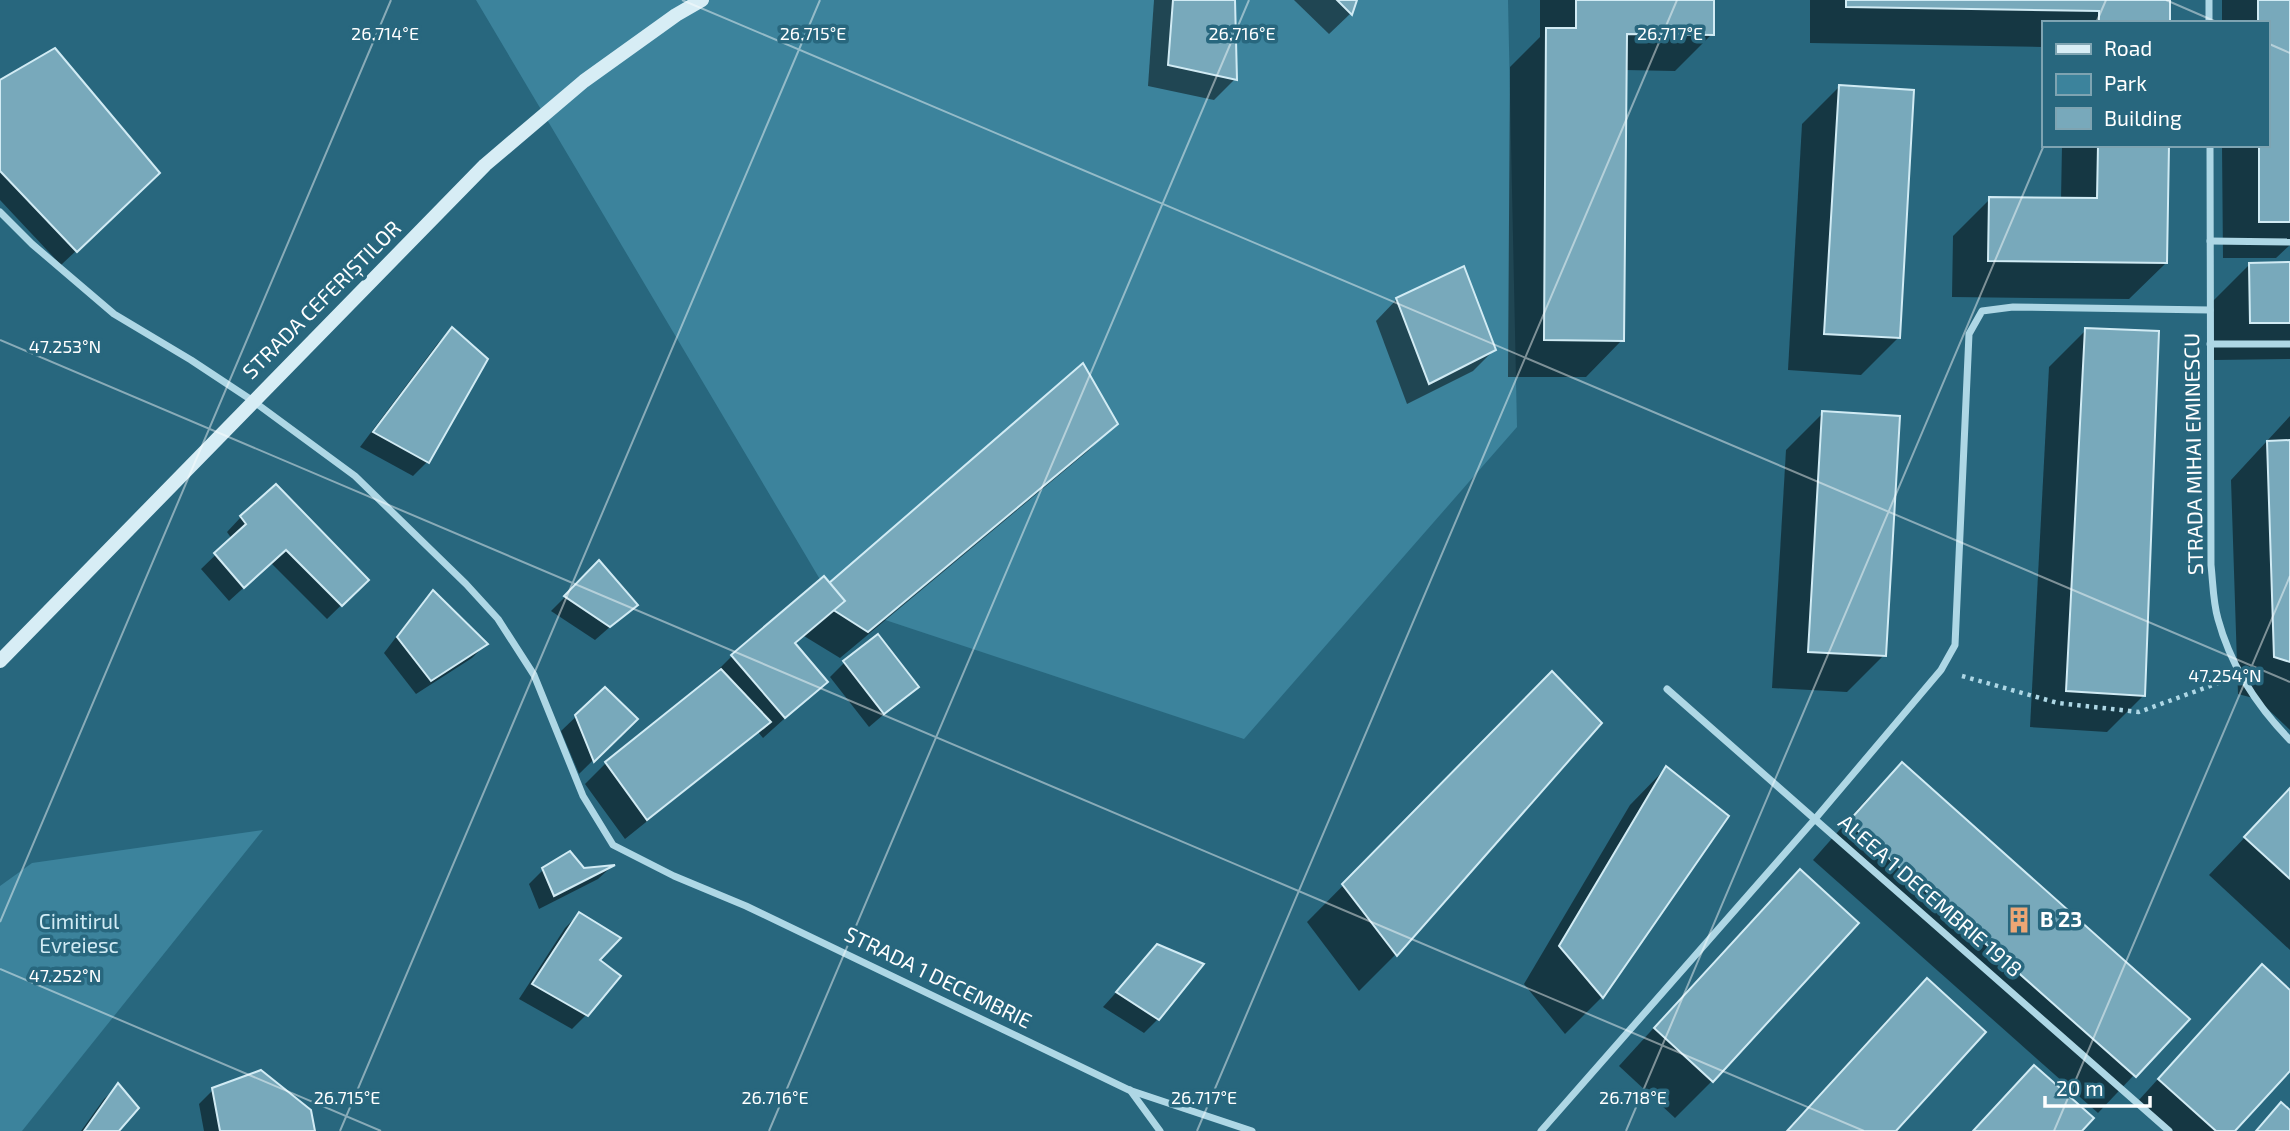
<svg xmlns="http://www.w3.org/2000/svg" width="2290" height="1131" viewBox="0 0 2290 1131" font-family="'Exo 2',sans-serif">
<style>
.green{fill:#3c839c}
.shadow{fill:#0007}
.building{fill:#78a9bb;stroke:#d1ebf4;stroke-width:2}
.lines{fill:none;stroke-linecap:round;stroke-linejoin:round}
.path{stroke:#aed7e5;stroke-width:4.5;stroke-dasharray:3.5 5;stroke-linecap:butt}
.street{stroke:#aed7e5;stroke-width:7}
.secondary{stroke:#d7edf5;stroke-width:14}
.ticks{fill:none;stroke:#fff;stroke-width:2;stroke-opacity:0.45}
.labels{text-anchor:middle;stroke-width:7;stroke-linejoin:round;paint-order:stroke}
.street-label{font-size:21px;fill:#fff;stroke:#28677e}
.poi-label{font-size:21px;font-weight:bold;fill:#fff;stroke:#28677e;text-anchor:start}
.park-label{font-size:21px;fill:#d1ebf4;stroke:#28677e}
.ticks-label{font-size:18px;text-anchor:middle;fill:#fff;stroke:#28677e;stroke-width:7;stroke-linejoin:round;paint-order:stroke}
</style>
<rect width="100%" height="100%" fill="#28677e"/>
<!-- green -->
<g class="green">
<polygon points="476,0 1508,0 1517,427 1244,739 834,603"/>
<polygon points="263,830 22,1131 0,1131 0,886 32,863"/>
</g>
<!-- shadow -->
<g class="shadow">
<polygon points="1154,0 1233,0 1235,79 1214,100 1148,86"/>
<polygon points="1294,0 1355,0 1350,14 1329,34"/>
<polygon points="1540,0 1712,0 1712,34 1675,71 1625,70 1622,340 1586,377 1508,377 1510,67 1540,37"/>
<polygon points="1810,0 2169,0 2168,23 2043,23 2043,47 1810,43"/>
<polygon points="2222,0 2290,0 2290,245 2276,258 2223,258 2222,145 2267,145 2267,23 2222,23"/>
<polygon points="0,82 144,187 61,265 0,200"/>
<polygon points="1839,87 1898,338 1861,375 1788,370 1802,124"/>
<polygon points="2062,145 2167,145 2166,263 2129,299 1952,297 1953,236 1990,199 2061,200"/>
<polygon points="2250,264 2290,264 2290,359 2214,360 2213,301"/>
<polygon points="1397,299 1494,350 1473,371 1407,404 1376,321"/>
<polygon points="452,329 427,462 413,476 360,447 438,343"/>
<polygon points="2086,330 2144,695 2107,732 2030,727 2049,367"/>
<polygon points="1823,413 1884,655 1847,692 1772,688 1786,450"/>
<polygon points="2290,416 2290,730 2257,699 2238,694 2231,480"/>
<polygon points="1115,424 1088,451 840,658 804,636 794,645 825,682 763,738 758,732 625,839 585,784 606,763 711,677 732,656 824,578 830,585"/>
<polygon points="241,517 367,580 327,619 271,563 229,601 201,569 232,539 227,532"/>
<polygon points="599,563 636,604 595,640 551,611"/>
<polygon points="433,593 486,644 472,658 416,694 384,653 419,607"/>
<polygon points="844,663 917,686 869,727 830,677"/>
<polygon points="1552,674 1599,723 1395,955 1359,991 1307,922"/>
<polygon points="605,689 635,719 579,774 561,731"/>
<polygon points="1902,764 2187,1019 2098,1113 1813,860 1865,801"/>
<polygon points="1666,768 1726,816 1602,997 1565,1034 1524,984 1630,805"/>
<polygon points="2290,790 2290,950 2209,875"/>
<polygon points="610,868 598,879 539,909 529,884 543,870"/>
<polygon points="1800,871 1712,1081 1675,1118 1619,1066 1763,908"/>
<polygon points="579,914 598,960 586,1015 572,1029 519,999 565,928"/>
<polygon points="1158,946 1158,1019 1144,1033 1103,1007"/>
<polygon points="1927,980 1893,1131 1786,1131 1890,1017"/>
<polygon points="2241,988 2290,992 2290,1068 2233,1131 2171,1131 2138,1101"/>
<polygon points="118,1086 117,1131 81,1131 104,1099"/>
<polygon points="213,1090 313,1131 204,1131 199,1104"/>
</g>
<!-- building -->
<g class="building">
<polygon points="1173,0 1235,0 1237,80 1168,65"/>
<polygon points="1337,0 1357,0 1352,15"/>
<polygon points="1576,0 1714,0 1714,35 1627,34 1624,341 1544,340 1546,28 1576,28"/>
<polygon points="1846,0 2170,0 2170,23 2099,23 2099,11 1846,7"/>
<polygon points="2258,0 2290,0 2290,222 2259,222 2259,145 2267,145 2267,23 2258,23"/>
<polygon points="55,48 160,173 77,252 0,171 0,80"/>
<polygon points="1839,85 1914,90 1900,338 1824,334"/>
<polygon points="2098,145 2169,145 2167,263 1988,261 1989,197 2097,198"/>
<polygon points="2290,262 2290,323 2250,323 2249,263"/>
<polygon points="1464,266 1496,350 1429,384 1396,298"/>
<polygon points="452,327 488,359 429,463 373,432"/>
<polygon points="2085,328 2159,331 2145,696 2066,691"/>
<polygon points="1083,363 1118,424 868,632 813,597"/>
<polygon points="1822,411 1900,416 1886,656 1808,652"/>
<polygon points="2290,440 2290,662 2274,657 2267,441"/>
<polygon points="276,484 369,580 342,606 286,550 244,588 214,553 246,524 240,516"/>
<polygon points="599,560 638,605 610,627 564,596"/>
<polygon points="824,576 845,601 795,643 828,682 785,718 731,655"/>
<polygon points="433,590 488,644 431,681 397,637"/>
<polygon points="878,634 919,687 884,714 843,661"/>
<polygon points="721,669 771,722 647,820 605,762"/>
<polygon points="1552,671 1602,723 1397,956 1342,884"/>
<polygon points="605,687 638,719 594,762 575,715"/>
<polygon points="1902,762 2190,1019 2136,1077 1848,822"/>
<polygon points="1666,766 1729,816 1603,998 1559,946"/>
<polygon points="2290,788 2290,879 2244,837"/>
<polygon points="570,851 584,868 615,865 554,896 542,868"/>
<polygon points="1800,869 1859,923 1713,1082 1654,1028"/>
<polygon points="579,912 621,938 600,960 621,976 588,1016 532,984"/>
<polygon points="1157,944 1204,964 1159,1020 1116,992"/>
<polygon points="2262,964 2290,990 2290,1071 2235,1131 2216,1131 2158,1079"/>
<polygon points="1927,978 1986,1032 1896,1131 1787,1131"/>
<polygon points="2034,1065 2094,1118 2082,1131 1973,1131"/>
<polygon points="261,1070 311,1110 315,1131 220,1131 212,1088"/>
<polygon points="118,1083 139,1108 119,1131 84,1131"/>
<polygon points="2281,1102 2290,1110 2290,1131 2256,1131"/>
</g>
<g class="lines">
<!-- path -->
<polyline class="path" points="1962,676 2058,703 2139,712 2221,682"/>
<!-- street -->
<g class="street">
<polyline points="2209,0 2209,23"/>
<path d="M 2210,145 L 2211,565 C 2213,583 2213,602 2218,619 C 2231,667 2256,705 2290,740"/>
<polyline points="0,212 32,244 114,314 191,360 253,401 355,476 466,584 498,619 534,675 583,796 613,845 674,876 746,906 1129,1090 1252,1131"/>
<polyline points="2210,241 2290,242"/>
<polyline points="2210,344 2290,344"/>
<polyline points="1667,689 2169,1131"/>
<polyline points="1130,1090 1160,1131"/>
<polyline points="1541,1131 1815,819 1941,670 1955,645 1969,334 1982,311 2013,307 2210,310"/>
</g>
<!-- secondary -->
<polyline class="secondary" points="0,661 485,165 584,81 676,15 702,0"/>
</g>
<!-- ticks -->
<path class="ticks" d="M 682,0 L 2290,682M 2166,0 L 2219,23M 2096,23 L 2106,0M 2267,43 L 2290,53M 0,340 L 1864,1131M 0,922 L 391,0M 0,969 L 381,1131M 340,1131 L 820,0M 769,1131 L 1249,0M 1197,1131 L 1677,0M 1626,1131 L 2044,145M 2054,1131 L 2290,576"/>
<!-- icons -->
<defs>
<g id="building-bare" transform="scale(2.1)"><path d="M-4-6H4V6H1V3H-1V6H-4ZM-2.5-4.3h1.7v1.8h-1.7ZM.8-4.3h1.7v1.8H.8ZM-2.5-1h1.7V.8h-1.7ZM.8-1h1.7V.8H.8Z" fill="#eda674" stroke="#28677e" stroke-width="2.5" paint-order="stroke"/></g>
</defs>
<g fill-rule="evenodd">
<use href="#building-bare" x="2019" y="920"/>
</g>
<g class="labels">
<!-- street labels -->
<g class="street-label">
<text transform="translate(322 300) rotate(-45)" y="7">STRADA CEFERIȘTILOR</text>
<text transform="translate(2194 454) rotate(-91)" y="7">STRADA MIHAI EMINESCU</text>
<text transform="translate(1930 896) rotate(41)" y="7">ALEEA 1 DECEMBRIE 1918</text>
<text transform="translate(938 978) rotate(26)" y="7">STRADA 1 DECEMBRIE</text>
</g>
<!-- poi labels -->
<g class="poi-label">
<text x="2040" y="927">B 23</text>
</g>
<!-- park labels -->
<g class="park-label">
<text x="79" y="929">Cimitirul<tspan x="79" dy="24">Evreiesc</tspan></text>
</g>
</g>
<g class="ticks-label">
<text x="385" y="40">26.714°E</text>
<text x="813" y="40">26.715°E</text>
<text x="1242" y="40">26.716°E</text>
<text x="1670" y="40">26.717°E</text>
<text x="65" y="353">47.253°N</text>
<text x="2225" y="682">47.254°N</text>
<text x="65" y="982">47.252°N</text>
<text x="347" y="1104">26.715°E</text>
<text x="775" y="1104">26.716°E</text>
<text x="1204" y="1104">26.717°E</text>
<text x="1633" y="1104">26.718°E</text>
</g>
<!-- legend -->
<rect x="2042" y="21" width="228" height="126" fill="#28677e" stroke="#7ea4b2" stroke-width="2"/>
<rect x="2056" y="44" width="35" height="10" fill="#d7edf5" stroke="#7ea4b2" stroke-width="2"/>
<text x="2104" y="56" font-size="21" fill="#ffffff">Road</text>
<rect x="2056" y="74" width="35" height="21" fill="#3c839c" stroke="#7ea4b2" stroke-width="2"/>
<text x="2104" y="91" font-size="21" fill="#ffffff">Park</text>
<rect x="2056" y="108" width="35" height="21" fill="#78a9bb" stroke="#7ea4b2" stroke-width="2"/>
<text x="2104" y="126" font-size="21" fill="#ffffff">Building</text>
<!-- scale -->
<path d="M2045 1096v10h105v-10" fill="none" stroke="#ffffff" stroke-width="3.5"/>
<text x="2056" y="1096" font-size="21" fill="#ffffff" stroke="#28677e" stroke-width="5" paint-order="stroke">20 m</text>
</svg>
